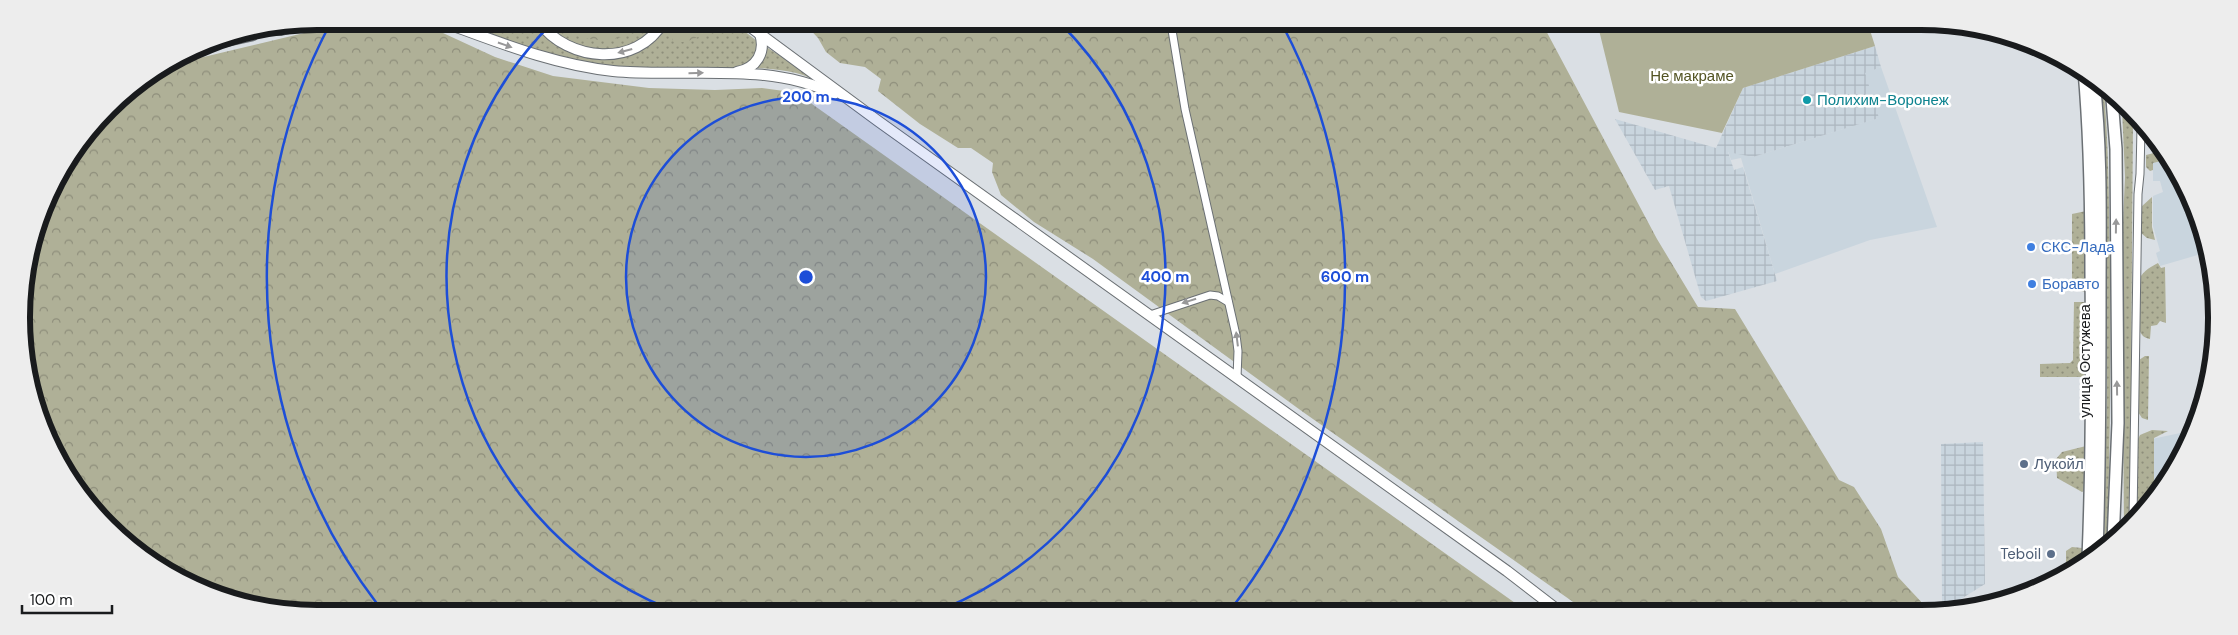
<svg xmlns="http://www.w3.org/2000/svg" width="2238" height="635" viewBox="0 0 2238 635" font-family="'DM Sans',sans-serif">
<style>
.built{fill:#c9d5de}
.industrial{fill:url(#industrial-grid)}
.grass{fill:url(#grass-dots)}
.forest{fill:url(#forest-crowns)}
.green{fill:#afb097}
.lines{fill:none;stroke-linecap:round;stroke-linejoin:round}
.street-casing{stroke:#6b7074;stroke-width:9}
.secondary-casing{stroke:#6b7074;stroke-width:12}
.primary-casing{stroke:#6b7074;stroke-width:14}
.highway-casing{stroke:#6b7074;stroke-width:15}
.street{stroke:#fff;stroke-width:7}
.secondary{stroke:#fff;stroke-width:10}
.primary{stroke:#fff;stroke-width:11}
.highway{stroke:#fff;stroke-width:12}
.oneway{fill:#989899}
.ring{fill:none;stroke:#1d4ed8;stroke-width:2.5}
.culture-dot{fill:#0f9aa8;stroke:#fff;stroke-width:2}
.shop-dot{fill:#3f7fe0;stroke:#fff;stroke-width:2}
.service-dot{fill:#5c6f8a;stroke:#fff;stroke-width:2}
.labels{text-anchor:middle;stroke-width:5;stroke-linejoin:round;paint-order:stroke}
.park-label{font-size:15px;fill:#535423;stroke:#fff}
.culture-label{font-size:15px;fill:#0d838f;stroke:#fff;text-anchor:start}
.shop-label{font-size:15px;fill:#366cbe;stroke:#fff;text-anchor:start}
.street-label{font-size:15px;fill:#191b1d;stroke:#fff}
.service-label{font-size:15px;fill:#4e5e75;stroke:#fff;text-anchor:start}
.rim{fill:none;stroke:#191b1d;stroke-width:6}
.centre{fill:#1d4ed8;stroke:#fff;stroke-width:2.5}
.ring-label{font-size:15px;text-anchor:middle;font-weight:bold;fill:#1d4ed8;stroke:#fff;stroke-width:5;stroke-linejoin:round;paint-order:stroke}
</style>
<defs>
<pattern id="industrial-grid" width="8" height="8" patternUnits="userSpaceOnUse" patternTransform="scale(1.25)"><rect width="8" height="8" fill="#c9d5de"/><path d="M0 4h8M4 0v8" fill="none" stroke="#acb6be"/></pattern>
<pattern id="grass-dots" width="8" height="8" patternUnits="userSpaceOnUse" patternTransform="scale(1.25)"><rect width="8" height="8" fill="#afb097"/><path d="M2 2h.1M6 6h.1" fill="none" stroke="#8e8e7b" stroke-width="1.8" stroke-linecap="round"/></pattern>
<pattern id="forest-crowns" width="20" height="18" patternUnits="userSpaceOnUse" patternTransform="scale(1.25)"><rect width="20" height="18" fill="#afb097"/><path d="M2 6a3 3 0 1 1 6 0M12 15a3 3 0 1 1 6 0" fill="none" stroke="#8e8e7b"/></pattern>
</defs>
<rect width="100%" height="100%" fill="#dadfe4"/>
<!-- built -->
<g class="built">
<polygon points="1881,67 1937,227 1870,240 1775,274 1741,158 1731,160 1728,151 1753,157 1878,118 1864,72"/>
<polygon points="2153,139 2167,153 2208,252 2160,266 2156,253 2160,251 2153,226 2153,196 2163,192 2160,181 2153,181"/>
<polygon points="2190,431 2177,465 2146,503 2147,440"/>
</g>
<!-- industrial -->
<g class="industrial">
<polygon points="1875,46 1881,67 1865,73 1879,118 1753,157 1728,152 1734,170 1743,167 1777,281 1706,301 1701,297 1669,186 1655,190 1615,119 1716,148 1743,88"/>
<polygon points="1983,442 1985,584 1953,604 1942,603 1941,444"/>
</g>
<!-- grass -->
<g class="grass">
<path d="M 457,22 L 734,23 L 757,41 L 821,82 C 813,79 804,75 796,73 C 747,62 693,72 644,70 C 580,67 517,44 457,22 Z"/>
<path d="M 2101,87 L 2104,91 C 2109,150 2109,209 2110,269 C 2111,361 2110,453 2107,546 L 2104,548 L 2107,383 L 2106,190 Z"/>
<polygon points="2122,108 2133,119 2130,523 2124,530 2122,244 2125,177"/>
<polygon points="2158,152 2161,161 2153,163 2153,170 2150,171 2146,167 2146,155"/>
<polygon points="2152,197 2152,227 2155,240 2147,238 2141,233 2141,207"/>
<polygon points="2086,211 2087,292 2072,290 2072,214"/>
<path d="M 2158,263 L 2161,268 L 2165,267 L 2166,323 L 2160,321 L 2157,325 L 2151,326 L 2150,339 C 2144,338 2141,335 2139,329 C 2138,324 2139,283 2140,278 C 2143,271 2152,266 2158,263 Z"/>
<polygon points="2074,302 2084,302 2089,305 2089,372 2082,377 2040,377 2040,364 2070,363 2073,360"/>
<polygon points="2145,356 2149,356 2148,420 2142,418 2138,412 2139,360"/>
<polygon points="2152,430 2168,431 2154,438 2154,494 2137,514 2138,439 2140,435"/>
<polygon points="2086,446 2088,488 2082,492 2057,478 2056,459 2062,452"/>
<polygon points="2072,547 2082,548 2085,550 2085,559 2069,569 2066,564 2066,551"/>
</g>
<!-- forest -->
<g class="forest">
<polygon points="354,21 408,22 443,33 495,57 553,76 649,88 715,90 762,88 784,91 805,99 1525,610 260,608 169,574 83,498 31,394 22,298 52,186 122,95 170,65"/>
<path d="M 553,22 L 644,22 C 623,48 576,44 553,22 Z"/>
<path d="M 675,22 L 713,23 L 714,23 C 710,34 684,46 673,41 L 671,33 Z"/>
<polygon points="804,23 1543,25 1657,239 1698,307 1735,309 1839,480 1854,487 1881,529 1898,577 1926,607 1907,611 1586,611 1303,412 1093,259 1034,222 1001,195 992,172 993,163 971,148 958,148 920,124 878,91 881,79 865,67 840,63 826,52 818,38"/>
</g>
<!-- green -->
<polygon class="green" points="1598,26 1869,27 1875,46 1743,88 1722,133 1619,112"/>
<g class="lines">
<!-- street casing -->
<g class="street-casing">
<g id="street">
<polyline points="1171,24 1185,109 1236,335 1238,351 1237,378"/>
<polyline points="1150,315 1210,295 1218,296 1228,302"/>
<polyline points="2133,519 2138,194 2140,174 2141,127"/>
</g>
</g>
<!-- secondary casing -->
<g class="secondary-casing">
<g id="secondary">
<path d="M 443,22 C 498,42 554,65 613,71 C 685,78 767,61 834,94"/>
<path d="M 539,22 C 568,62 637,68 663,22"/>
<polyline points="745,23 878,121 1507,571 1559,611"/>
<polyline points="272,30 281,30 317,21"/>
<path d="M 737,72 C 757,68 766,52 760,34"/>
</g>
</g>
<!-- primary casing -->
<g class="primary-casing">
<g id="primary">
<path d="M 2084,71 C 2090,138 2091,205 2091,272 C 2092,367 2092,462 2088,558"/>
<path d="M 2094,81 C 2102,152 2100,225 2100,297 C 2100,382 2100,467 2097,552"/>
<polyline points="2112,99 2116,149 2118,423 2113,542"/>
</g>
</g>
<!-- highway casing -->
<g class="highway-casing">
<polyline id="highway" points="202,45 252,34"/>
</g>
<!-- street -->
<use href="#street" class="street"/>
<!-- secondary -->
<use href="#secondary" class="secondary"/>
<!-- primary -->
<use href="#primary" class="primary"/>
<!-- highway -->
<use href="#highway" class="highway"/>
</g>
<!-- one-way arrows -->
<defs><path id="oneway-solid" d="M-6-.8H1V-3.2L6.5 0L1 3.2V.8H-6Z" transform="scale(1.25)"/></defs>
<g class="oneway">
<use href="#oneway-solid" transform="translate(505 45) rotate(19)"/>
<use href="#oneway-solid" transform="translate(625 51) rotate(165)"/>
<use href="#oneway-solid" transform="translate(696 73) rotate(-1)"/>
<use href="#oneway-solid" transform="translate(2116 226) rotate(-89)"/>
<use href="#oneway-solid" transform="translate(1189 301) rotate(162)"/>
<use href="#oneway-solid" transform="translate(1237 339) rotate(-97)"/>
<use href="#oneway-solid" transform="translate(2117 388) rotate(-91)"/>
</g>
<!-- distance rings -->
<circle cx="806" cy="277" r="180" fill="#1d4ed8" fill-opacity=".12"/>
<g class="ring">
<circle cx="806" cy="277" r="180"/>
<path d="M669 609A359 359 0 0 1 552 23M1062 25A359 359 0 0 1 943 609"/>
<path d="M378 605A539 539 0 0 1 330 24M1284 28A539 539 0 0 1 1231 609"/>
</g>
<!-- markers -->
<circle class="culture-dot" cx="1807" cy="100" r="5"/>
<g class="shop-dot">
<circle cx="2031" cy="247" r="5"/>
<circle cx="2032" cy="284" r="5"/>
</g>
<g class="service-dot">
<circle cx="2024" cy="464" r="5"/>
<circle cx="2051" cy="554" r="5"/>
</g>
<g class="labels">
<!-- park labels -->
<g class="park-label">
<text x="1692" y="81">Не макраме</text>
</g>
<!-- culture labels -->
<g class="culture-label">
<text x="1817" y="105">Полихим-Воронеж</text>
</g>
<!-- shop labels -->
<g class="shop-label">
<text x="2041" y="252">СКС-Лада</text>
<text x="2042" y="289">Боравто</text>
</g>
<!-- street labels -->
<g class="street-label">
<text transform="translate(2085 361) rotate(-90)" y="5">улица Остужева</text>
</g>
<!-- service labels -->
<g class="service-label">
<text x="2034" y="469">Лукойл</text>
<text x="2041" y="559" text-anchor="end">Teboil</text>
</g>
</g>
<!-- crop -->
<path d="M0 0H2238V635H0ZM317 30H1921A287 287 0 0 1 2208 317V318A287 287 0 0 1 1921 605H317A287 287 0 0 1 30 318V317A287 287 0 0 1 317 30Z" fill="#ededed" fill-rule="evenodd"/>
<path class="rim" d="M317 30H1921A287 287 0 0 1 2208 317V318A287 287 0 0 1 1921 605H317A287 287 0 0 1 30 318V317A287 287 0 0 1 317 30Z"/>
<circle cx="806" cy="277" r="8" class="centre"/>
<g class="ring-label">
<text x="806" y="102">200 m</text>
<text x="1165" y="282">400 m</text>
<text x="1345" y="282">600 m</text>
</g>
<!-- scale -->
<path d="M22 605v8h90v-8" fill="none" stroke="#191b1d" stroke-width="2.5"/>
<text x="30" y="605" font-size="15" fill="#191b1d" stroke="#ffffff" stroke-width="4" paint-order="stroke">100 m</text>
</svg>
